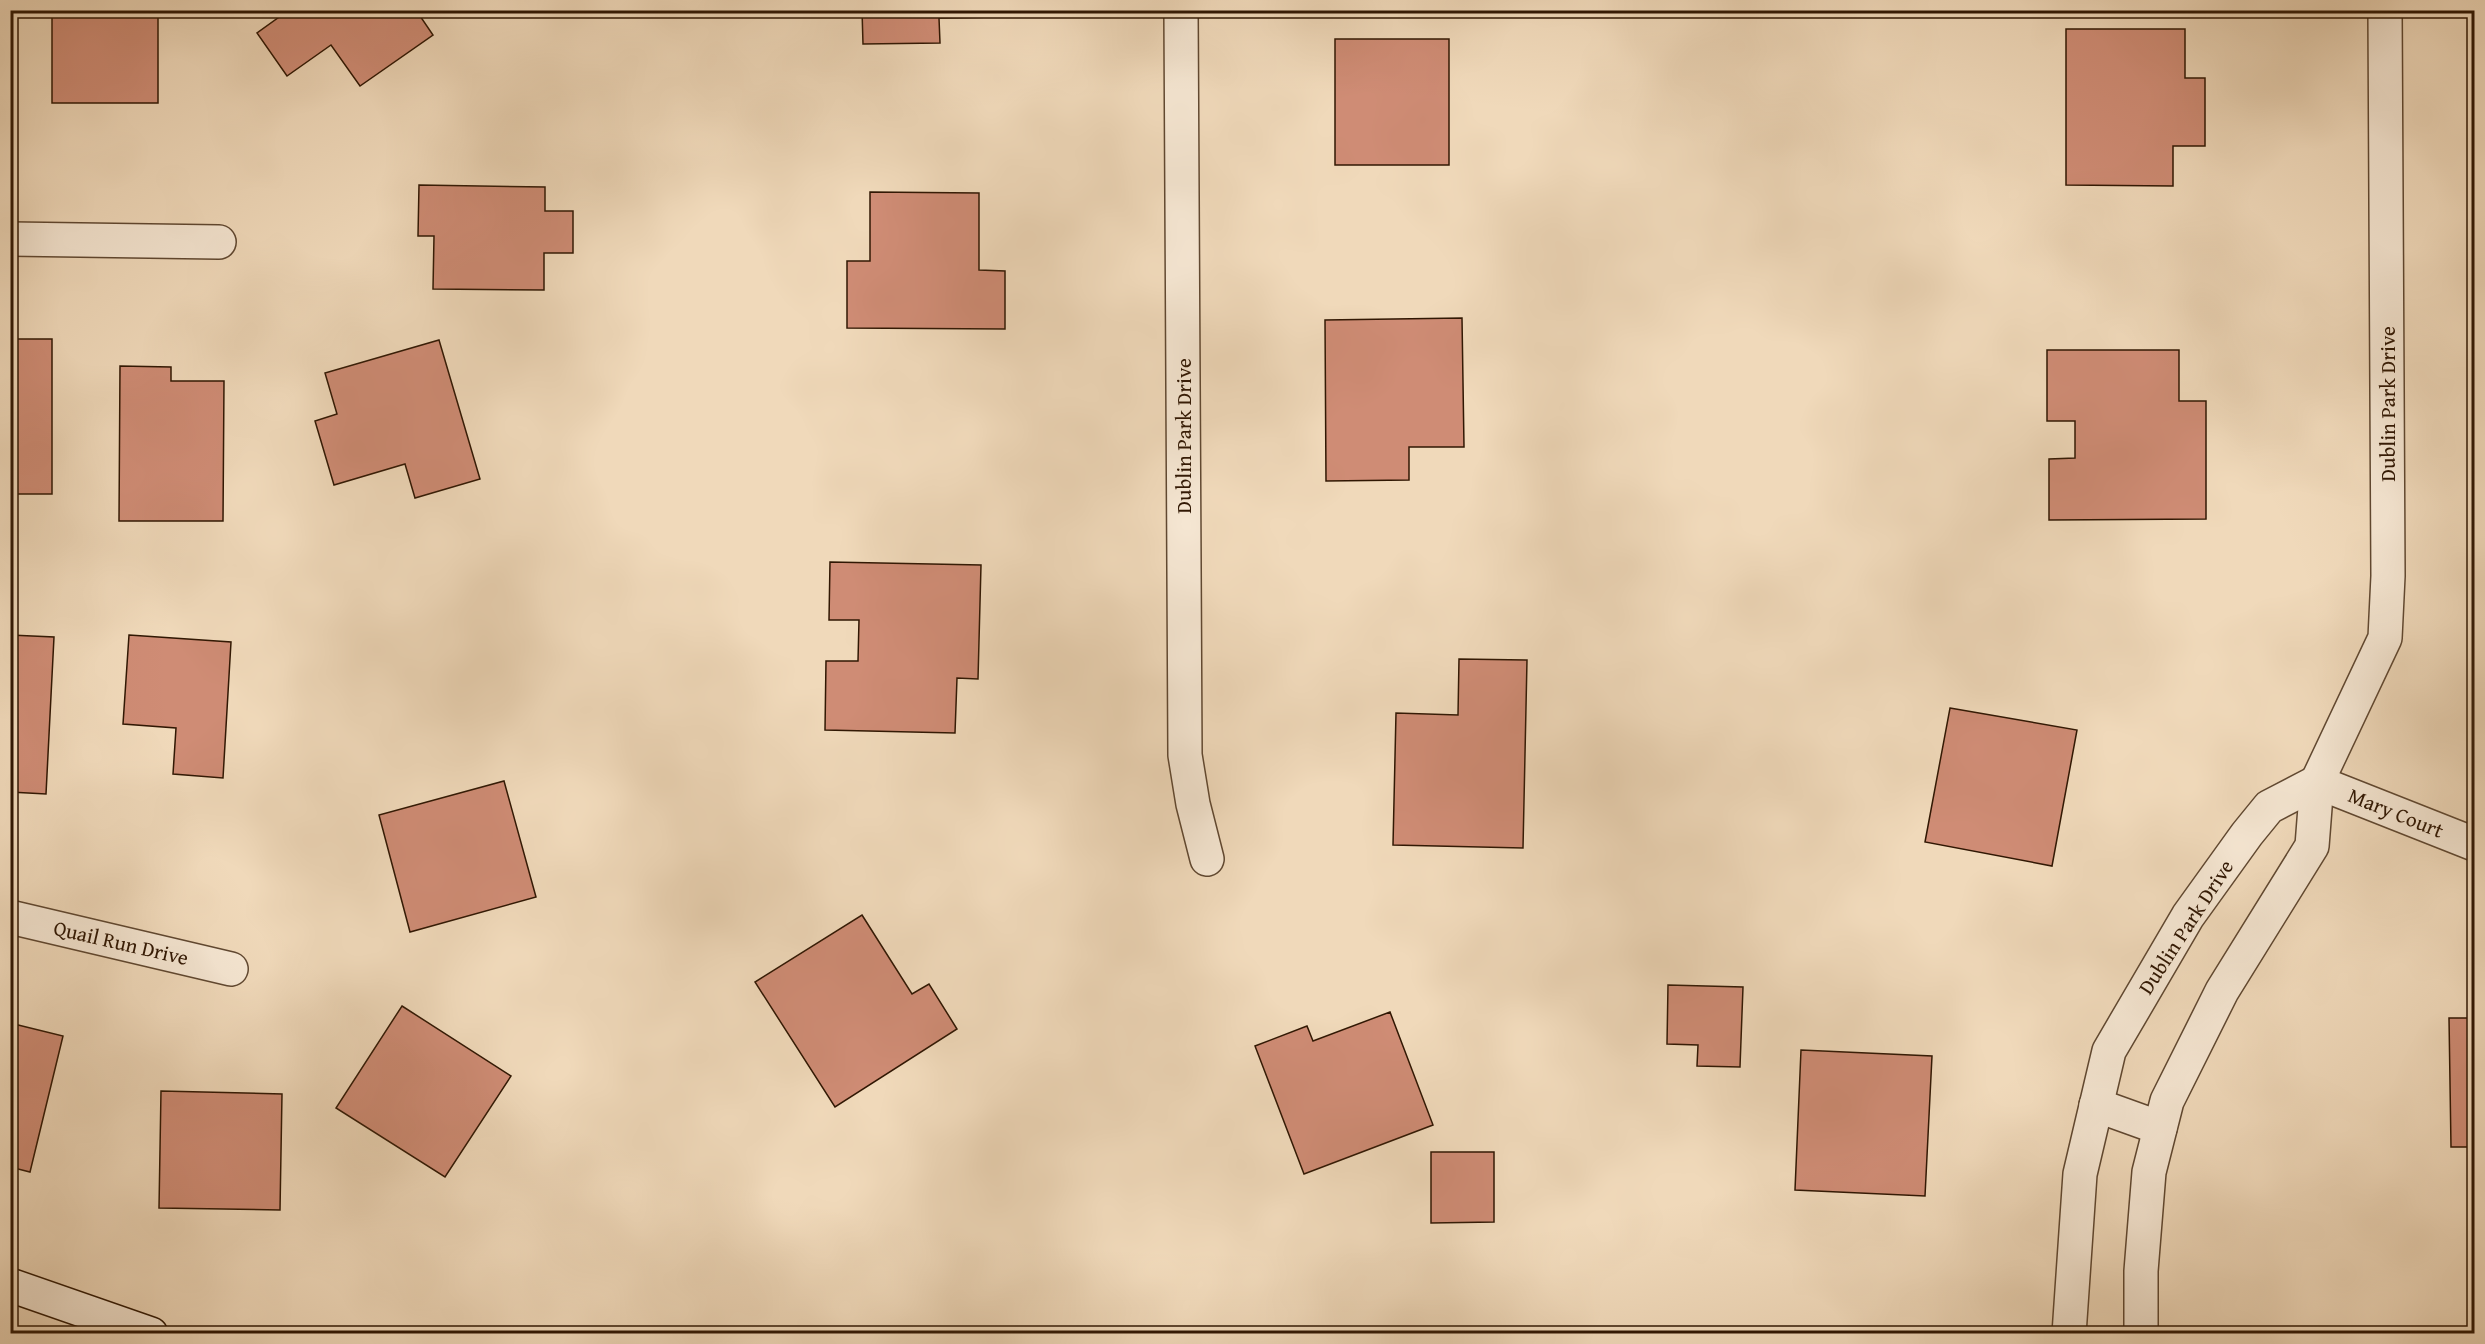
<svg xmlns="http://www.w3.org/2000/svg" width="2485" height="1344" viewBox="0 0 2485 1344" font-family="'Gentium Book Plus',serif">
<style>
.building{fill:#cf8c75;stroke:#301703;stroke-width:1.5}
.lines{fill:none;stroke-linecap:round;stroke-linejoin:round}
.street-casing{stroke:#604831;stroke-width:36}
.secondary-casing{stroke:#301703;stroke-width:36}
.street{stroke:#f5e6d2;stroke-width:33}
.secondary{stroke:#f5e6d2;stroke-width:33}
.labels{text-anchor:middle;stroke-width:4.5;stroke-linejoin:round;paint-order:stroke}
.street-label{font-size:21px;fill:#301703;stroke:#f5e6d2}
</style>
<rect width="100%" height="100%" fill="#f0d9ba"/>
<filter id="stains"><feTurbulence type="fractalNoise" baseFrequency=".00333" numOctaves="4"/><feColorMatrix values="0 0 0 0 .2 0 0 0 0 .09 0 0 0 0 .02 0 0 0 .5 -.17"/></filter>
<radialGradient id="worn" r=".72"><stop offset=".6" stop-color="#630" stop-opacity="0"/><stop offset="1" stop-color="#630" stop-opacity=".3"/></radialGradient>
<!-- building -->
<g class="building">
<rect x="52" y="10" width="106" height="93"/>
<polygon points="289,10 416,10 433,35 360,86 331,45 287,76 257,33"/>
<polygon points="862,10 999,10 999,17 939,18 940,43 863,44"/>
<polygon points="2066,29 2185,29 2185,78 2205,78 2205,146 2173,146 2173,186 2066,185"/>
<rect x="1335" y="39" width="114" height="126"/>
<polygon points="419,185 545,187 545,211 573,211 573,253 544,253 544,290 433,289 434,236 418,236"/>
<polygon points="870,192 979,193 979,270 1005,271 1005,329 847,328 847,261 870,261"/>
<polygon points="1462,318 1464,447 1409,447 1409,480 1326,481 1325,320"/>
<rect x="10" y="339" width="42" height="155"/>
<polygon points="439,340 480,479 415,498 405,464 334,485 315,421 337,414 325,373"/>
<polygon points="2047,350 2179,350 2179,401 2206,401 2206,519 2049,520 2049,459 2075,458 2075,421 2047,421"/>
<polygon points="120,366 171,367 171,381 224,381 223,521 119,521"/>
<polygon points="830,562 981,565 978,679 957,678 955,733 825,730 826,661 858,661 859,620 829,620"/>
<polygon points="10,635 54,637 46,794 10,792"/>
<polygon points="129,635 231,642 223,778 173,774 176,728 123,724"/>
<polygon points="1459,659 1527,660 1523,848 1393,845 1396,713 1458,715"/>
<polygon points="1950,708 2077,730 2052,866 1925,842"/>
<polygon points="504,781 536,897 410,932 379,815"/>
<polygon points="862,915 912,994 929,984 957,1029 835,1107 755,982"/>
<polygon points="1668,985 1743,987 1740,1067 1697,1066 1698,1045 1667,1044"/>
<polygon points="402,1006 511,1076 445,1177 336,1108"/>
<polygon points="1390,1012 1433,1125 1304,1174 1255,1046 1307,1026 1313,1041"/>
<polygon points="2449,1018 2474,1018 2474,1147 2451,1147"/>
<polygon points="10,1023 63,1036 30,1172 10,1167"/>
<polygon points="1801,1050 1932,1056 1925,1196 1795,1190"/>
<polygon points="161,1091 282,1094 280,1210 159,1208"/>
<polygon points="1431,1152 1494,1152 1494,1222 1431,1223"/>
</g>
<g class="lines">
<!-- street casing -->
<g class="street-casing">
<g id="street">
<polyline points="1181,10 1185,755 1193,804 1207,859"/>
<polyline points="10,239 219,242"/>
<polyline points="2317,782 2474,844"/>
<polyline points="10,917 231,969"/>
<polyline points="2096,1105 2160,1128"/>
<polyline points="2069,1334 2080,1174 2109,1051 2188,916 2247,834 2269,807 2317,782"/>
<polyline points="2141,1334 2141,1271 2149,1172 2167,1101 2222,991 2312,846 2317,782 2385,638 2388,576 2385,10"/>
</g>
</g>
<!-- secondary casing -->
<g class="secondary-casing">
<polyline id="secondary" points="10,1285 151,1334"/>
</g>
<!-- street -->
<use href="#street" class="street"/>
<!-- secondary -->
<use href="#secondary" class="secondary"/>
</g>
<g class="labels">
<!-- street labels -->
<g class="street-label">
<text transform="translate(2388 404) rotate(-90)" y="7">Dublin Park Drive</text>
<text transform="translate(1184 436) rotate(-90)" y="7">Dublin Park Drive</text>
<text transform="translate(2396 813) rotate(22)" y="7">Mary Court</text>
<text transform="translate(2186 927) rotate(-57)" y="7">Dublin Park Drive</text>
<text transform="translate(121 943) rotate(13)" y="7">Quail Run Drive</text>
</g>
</g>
<!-- margin -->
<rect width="2485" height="1344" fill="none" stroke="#f0d9ba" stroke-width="36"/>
<rect x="12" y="12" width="2461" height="1320" fill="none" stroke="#301703" stroke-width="3"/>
<rect x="18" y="18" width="2449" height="1308" fill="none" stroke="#301703" stroke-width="1.5"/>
<rect width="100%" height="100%" filter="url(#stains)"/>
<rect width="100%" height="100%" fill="url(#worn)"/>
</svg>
